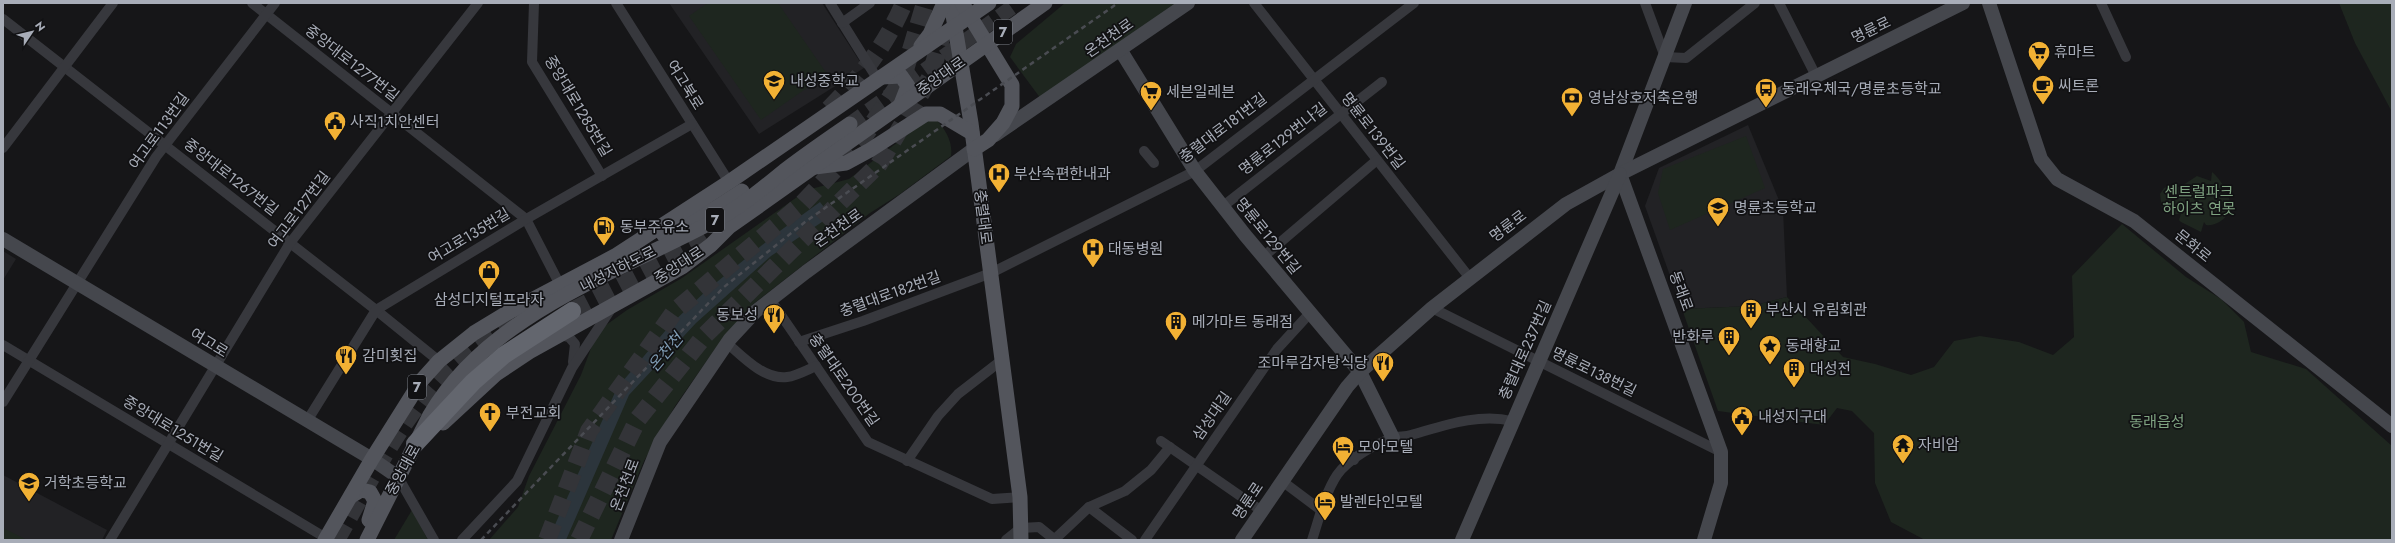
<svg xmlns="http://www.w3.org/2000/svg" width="2395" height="543" viewBox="0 0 2395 543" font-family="Jost,'Noto Sans KR',sans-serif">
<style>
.built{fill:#222225}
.green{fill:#1e261f}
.water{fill:#2c353c}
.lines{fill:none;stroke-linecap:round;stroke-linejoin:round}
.primary-tunnel{stroke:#333438;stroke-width:15;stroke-dasharray:15 8;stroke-linecap:butt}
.highway-tunnel{stroke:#333438;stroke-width:18;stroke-dasharray:18 9;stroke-linecap:butt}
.street{stroke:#37383d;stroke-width:10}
.secondary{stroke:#45474d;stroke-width:14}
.primary{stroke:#53555c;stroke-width:15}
.highway{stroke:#63666e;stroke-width:18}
.rail{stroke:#4a4c52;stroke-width:2.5;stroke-dasharray:5 4;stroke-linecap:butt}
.labels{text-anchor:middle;stroke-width:3.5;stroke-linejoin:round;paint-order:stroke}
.shield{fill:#111113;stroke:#7b7e86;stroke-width:1}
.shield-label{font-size:14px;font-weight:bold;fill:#a8adb8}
.street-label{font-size:15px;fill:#a8adb8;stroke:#111113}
.poi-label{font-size:15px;fill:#a8adb8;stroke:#111113;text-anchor:start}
.park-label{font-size:15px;fill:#7fa381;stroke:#111113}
.water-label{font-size:16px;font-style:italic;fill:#7f9bb3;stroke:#111113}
</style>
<rect width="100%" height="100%" fill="#161618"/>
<!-- built -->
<g class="built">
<polygon points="669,3 822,3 864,68 759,134"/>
<polygon points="1748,125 1783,210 1787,297 1752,306 1682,309 1645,206 1659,168"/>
<polygon points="3,251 16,259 3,280"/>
<polygon points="3,475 107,530 102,540 3,540"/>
</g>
<!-- green -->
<g class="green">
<polygon points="708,3 778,3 827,74 761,120 689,16"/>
<polygon points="1065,3 1178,3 1041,99 1010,57 1016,44"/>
<polygon points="2339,3 2392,3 2392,112 2355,43"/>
<path d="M 927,120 L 937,120 C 946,131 953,142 951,156 L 900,194 L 870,213 L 752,305 L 715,349 L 675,406 L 644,461 L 611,540 L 489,540 L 518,507 L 529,476 L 581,375 L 593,343 L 602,328 L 627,310 L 682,278 L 807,190 L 849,179 Z"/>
<polygon points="1746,136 1765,188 1670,230 1658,193 1663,169"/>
<path d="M 2212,172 C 2220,179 2228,191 2230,202 C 2233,215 2217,227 2206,225 L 2204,222 L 2201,232 L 2181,222 L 2179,220 L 2181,214 L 2171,214 L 2162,209 L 2160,194 L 2164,188 L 2170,186 L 2180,187 L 2197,176 L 2211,181 Z"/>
<polygon points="2122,224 2186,277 2221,299 2244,322 2251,352 2306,369 2392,446 2392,540 1925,540 1891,522 1875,483 1874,433 1852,411 1837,408 1824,425 1718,411 1682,309 1752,306 1787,297 1843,357 1875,364 1911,375 1934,367 1954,341 1980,336 2019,342 2053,355 2074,337 2072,276"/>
<polygon points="412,510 428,540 394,540"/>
<polygon points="3,528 27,540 3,540"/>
</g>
<!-- water -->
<polygon class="water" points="820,202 831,216 771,256 696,323 629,395 566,540 548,540 617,388 671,324 707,290 777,233"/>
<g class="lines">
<!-- primary-tunnel -->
<polyline class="primary-tunnel" points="850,124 1018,3"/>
<!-- highway-tunnel -->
<g class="highway-tunnel">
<path d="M 829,109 C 861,77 886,45 904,3"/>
<polyline points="572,311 695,247 728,223"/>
<path d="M 336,540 C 365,490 391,436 428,392 C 452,363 483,340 515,321"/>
<polyline points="547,540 589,431 675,311 803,203 859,144 902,80 925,3"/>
<polyline points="579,540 638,419 705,335 879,164 930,78 951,3"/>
</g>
<!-- street -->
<g class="street">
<polyline points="252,3 526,219 560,285"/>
<polyline points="534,3 532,62 602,176"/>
<polyline points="616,3 729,182"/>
<polyline points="830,3 878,80"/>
<polyline points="1254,3 1469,277"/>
<polyline points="1645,3 1665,57 1686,58 1755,3"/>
<polyline points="1779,3 1816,76"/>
<polyline points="2101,3 2126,57"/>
<polyline points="3,19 376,310 439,361"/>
<polyline points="842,23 870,3"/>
<polyline points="3,148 113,3"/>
<polyline points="1144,151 1154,163"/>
<polyline points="1222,207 1382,82"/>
<polyline points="1263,257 1377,160"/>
<polyline points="770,299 868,442 992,499 1020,497"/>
<polyline points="1432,308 1721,452"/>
<polyline points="559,335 569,337 575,344 573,362"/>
<polyline points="799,342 863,321 991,273 1195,171 1414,3"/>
<path d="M 727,343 C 742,356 764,380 787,377 C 796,376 807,370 816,366"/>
<polyline points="3,345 326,538"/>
<polyline points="3,402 156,157 275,3"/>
<polyline points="307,421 376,310 528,218 692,124"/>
<polyline points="1161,441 1262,511"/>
<polyline points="1341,445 1354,460"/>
<polyline points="907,461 938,416 958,394 1002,360"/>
<polyline points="398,477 434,540"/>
<polyline points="1282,481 1322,511"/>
<polyline points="1089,507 1132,540"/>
<polyline points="1055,539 1089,507 1125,491 1151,470 1170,447"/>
<polyline points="110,540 290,243 478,3"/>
<polyline points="462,540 517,481 572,368 611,309"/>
<polyline points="1006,540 1021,528 1039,527 1055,540"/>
<polyline points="1145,540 1277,349 1310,313"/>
<path d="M 1312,540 C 1319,519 1325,493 1337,475 C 1348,459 1375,444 1393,438 C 1398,436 1405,437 1411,435 C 1443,426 1478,413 1512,421"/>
</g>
<!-- secondary -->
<g class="secondary">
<polyline points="1685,3 1620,174 1721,452 1721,483 1704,540"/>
<polyline points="1989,3 2041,159 2057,179 2134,221 2392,426"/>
<polyline points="1121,51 1195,171 1245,235 1360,372 1393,438"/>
<polyline points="995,135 1188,3"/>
<polyline points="3,239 372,459 398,477"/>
<polyline points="621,540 660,442 730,339 756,311 806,272 974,149"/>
<polyline points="1242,540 1347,387 1360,372 1432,308 1566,204 1620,174 1963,3"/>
<polyline points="1462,540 1620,174"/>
</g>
<!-- primary -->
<g class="primary">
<polyline points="951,3 971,123 1020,497 1021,540"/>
<polyline points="962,3 1012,85 1012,106 1003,123 988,140 974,149"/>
<polyline points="921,46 930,34 944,3"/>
<polyline points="882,77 901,76 908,86 901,104"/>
<polyline points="815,167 846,163 870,150 926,114 940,114 972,133"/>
<polyline points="663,234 714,209 742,191"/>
<polyline points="443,423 496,374 529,352 682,267 711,245 729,227 1045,3"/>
<polyline points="351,496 361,490 370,492 375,501 369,520"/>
<polyline points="325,540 372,459 421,381 439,361 474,333 507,313 615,256 729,182 989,3"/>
<path d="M 367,540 L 430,415 C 492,310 622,272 723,216 C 745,204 764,187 784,171 C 805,155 828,139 850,124"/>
</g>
<!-- highway -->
<polyline class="highway" points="415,444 473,382 504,355 572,311"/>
<!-- rail -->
<polyline class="rail" points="481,540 724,287 805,222 1118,3"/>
</g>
<!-- icons -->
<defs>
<g id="supermarket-pin" transform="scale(1.15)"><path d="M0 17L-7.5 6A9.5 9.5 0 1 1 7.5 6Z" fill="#f2b134" stroke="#111113"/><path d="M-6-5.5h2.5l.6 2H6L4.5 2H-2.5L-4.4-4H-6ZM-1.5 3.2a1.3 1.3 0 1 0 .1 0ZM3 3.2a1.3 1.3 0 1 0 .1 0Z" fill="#111"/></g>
<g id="school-pin" transform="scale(1.15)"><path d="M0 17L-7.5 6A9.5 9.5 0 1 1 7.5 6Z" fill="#f2b134" stroke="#111113"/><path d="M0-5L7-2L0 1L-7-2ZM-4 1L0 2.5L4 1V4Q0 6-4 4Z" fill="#111"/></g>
<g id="cafe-pin" transform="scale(1.15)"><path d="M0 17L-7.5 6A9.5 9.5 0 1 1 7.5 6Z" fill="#f2b134" stroke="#111113"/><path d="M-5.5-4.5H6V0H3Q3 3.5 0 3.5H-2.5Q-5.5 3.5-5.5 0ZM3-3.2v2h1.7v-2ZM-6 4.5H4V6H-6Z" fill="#111"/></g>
<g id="bus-pin" transform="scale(1.15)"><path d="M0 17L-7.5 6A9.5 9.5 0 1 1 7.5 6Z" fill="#f2b134" stroke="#111113"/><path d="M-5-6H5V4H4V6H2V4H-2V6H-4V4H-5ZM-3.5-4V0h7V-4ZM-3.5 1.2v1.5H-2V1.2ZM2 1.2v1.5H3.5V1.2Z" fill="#111"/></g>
<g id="bank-pin" transform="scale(1.15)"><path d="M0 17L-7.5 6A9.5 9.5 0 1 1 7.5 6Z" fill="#f2b134" stroke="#111113"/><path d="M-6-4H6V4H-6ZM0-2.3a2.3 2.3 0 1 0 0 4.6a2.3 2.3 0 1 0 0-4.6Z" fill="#111"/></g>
<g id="civic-pin" transform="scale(1.15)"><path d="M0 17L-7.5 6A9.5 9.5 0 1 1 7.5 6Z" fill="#f2b134" stroke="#111113"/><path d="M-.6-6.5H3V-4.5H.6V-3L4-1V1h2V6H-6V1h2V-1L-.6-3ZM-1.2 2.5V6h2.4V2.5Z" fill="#111"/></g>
<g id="hospital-pin" transform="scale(1.15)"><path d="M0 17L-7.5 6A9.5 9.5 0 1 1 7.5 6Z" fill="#f2b134" stroke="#111113"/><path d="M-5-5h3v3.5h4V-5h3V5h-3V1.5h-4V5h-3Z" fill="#111"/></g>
<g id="fuel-pin" transform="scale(1.15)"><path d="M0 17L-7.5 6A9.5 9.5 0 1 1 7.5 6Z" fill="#f2b134" stroke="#111113"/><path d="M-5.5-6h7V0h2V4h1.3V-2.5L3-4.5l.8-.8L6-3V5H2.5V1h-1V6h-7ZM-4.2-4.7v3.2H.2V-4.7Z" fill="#111"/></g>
<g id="shop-pin" transform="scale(1.15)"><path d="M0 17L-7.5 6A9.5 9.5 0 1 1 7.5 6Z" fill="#f2b134" stroke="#111113"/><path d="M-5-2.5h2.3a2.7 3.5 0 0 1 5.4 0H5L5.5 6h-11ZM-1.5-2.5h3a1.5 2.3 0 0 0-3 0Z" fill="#111"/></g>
<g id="building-pin" transform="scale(1.15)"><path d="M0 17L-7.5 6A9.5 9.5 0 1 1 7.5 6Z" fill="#f2b134" stroke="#111113"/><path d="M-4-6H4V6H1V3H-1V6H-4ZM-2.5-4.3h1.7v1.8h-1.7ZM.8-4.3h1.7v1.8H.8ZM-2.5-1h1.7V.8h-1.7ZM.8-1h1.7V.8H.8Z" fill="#111"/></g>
<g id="restaurant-pin" transform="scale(1.15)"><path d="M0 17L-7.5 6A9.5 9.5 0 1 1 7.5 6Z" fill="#f2b134" stroke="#111113"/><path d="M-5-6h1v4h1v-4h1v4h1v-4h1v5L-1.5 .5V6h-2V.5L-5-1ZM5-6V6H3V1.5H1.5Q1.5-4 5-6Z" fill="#111"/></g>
<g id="sight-pin" transform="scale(1.15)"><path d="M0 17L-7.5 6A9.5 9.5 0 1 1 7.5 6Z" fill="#f2b134" stroke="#111113"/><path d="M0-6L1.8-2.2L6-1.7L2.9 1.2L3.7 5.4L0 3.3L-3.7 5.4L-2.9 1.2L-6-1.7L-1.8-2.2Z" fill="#111"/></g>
<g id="church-pin" transform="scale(1.15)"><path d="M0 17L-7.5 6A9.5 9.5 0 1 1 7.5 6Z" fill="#f2b134" stroke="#111113"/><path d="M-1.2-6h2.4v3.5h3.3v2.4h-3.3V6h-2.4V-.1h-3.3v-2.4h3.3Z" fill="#111"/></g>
<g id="temple-pin" transform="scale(1.15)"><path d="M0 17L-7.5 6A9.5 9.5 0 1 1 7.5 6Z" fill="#f2b134" stroke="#111113"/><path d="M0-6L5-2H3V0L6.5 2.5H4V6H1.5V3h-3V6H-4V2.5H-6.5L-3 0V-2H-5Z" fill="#111"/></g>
<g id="hotel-pin" transform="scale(1.15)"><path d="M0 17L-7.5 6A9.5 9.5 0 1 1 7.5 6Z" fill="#f2b134" stroke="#111113"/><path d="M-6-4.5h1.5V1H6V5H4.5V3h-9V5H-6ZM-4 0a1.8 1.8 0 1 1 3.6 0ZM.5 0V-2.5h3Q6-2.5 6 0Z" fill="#111"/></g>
</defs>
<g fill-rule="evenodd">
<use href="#supermarket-pin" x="2039" y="52"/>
<use href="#school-pin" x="774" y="81"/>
<use href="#cafe-pin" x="2043" y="86"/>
<use href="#bus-pin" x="1766" y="89"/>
<use href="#supermarket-pin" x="1151" y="92"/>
<use href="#bank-pin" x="1572" y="98"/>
<use href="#civic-pin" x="335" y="122"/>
<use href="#hospital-pin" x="999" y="174"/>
<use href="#school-pin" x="1718" y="208"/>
<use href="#fuel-pin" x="604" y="227"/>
<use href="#hospital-pin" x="1093" y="249"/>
<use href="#shop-pin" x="489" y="271"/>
<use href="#building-pin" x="1751" y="310"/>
<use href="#restaurant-pin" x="774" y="315"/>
<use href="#building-pin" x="1176" y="322"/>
<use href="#building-pin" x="1729" y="337"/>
<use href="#sight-pin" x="1770" y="346"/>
<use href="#restaurant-pin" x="346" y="356"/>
<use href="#restaurant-pin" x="1383" y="363"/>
<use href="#building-pin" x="1794" y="369"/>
<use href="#church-pin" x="490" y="413"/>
<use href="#civic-pin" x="1742" y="417"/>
<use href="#temple-pin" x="1903" y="445"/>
<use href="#hotel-pin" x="1343" y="447"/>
<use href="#school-pin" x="29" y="483"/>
<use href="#hotel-pin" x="1325" y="502"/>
</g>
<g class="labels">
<!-- shield labels -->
<g class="shield">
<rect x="994" y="20" width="18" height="24" rx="3"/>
<rect x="706" y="208" width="18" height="24" rx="3"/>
<rect x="408" y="375" width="18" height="24" rx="3"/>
</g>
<g class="shield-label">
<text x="1003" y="37">7</text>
<text x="715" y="225">7</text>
<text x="417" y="392">7</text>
</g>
<!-- street labels -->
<g class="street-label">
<text transform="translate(1871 30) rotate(-26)" y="5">명륜로</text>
<text transform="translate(1109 38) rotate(-35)" y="5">온천천로</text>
<text transform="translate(352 63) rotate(38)" y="5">중앙대로1277번길</text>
<text transform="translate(941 76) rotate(-35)" y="5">중앙대로</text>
<text transform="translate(685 85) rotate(58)" y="5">여고북로</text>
<text transform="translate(578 106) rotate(59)" y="5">중앙대로1285번길</text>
<text transform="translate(1223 128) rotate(-37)" y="5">충렬대로181번길</text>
<text transform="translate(159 131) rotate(-54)" y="5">여고로113번길</text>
<text transform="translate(1373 131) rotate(52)" y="5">명륜로139번길</text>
<text transform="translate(1283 139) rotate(-38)" y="5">명륜로129번나길</text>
<text transform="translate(231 177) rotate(38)" y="5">중앙대로1267번길</text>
<text transform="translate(299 210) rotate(-53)" y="5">여고로127번길</text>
<text transform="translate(983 217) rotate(83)" y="5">충렬대로</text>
<text transform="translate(1508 226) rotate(-37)" y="5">명륜로</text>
<text transform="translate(838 228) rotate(-35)" y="5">온천천로</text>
<text transform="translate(469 236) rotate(-31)" y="5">여고로135번길</text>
<text transform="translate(1268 236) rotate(51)" y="5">명륜로129번길</text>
<text transform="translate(2193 246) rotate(39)" y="5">문화로</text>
<text transform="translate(679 265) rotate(-33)" y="5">중앙대로</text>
<text transform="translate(618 269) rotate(-27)" y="5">내성지하도로</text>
<text transform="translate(1681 291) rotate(70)" y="5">동래로</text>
<text transform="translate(890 294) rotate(-20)" y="5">충렬대로182번길</text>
<text transform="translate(209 343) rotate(31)" y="5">여고로</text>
<text transform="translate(1525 350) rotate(-66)" y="5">충렬대로237번길</text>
<text transform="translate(1594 372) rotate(26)" y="5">명륜로138번길</text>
<text transform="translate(844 380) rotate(55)" y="5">충렬대로200번길</text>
<text transform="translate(1212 416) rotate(-55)" y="5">삼성대길</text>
<text transform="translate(173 429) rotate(31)" y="5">중앙대로1251번길</text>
<text transform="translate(403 470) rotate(-61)" y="5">중앙대로</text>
<text transform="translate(625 485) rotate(-69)" y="5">온천천로</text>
<text transform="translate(1248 501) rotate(-56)" y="5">명륜로</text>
</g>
<!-- poi labels -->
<g class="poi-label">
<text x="2054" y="57">휴마트</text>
<text x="790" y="86">내성중학교</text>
<text x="2058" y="91">씨트론</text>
<text x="1782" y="94">동래우체국/명륜초등학교</text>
<text x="1166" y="97">세븐일레븐</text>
<text x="1588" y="103">영남상호저축은행</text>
<text x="350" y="127">사직1치안센터</text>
<text x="1014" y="179">부산속편한내과</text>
<text x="1734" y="213">명륜초등학교</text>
<text x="620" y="232">동부주유소</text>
<text x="1108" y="254">대동병원</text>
<text x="489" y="305" text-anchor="middle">삼성디지털프라자</text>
<text x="1766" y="315">부산시 유림회관</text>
<text x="758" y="320" text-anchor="end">동보성</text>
<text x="1192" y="327">메가마트 동래점</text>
<text x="1714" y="342" text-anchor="end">반화루</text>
<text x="1786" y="351">동래향교</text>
<text x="362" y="361">감미횟집</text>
<text x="1368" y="368" text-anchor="end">조마루감자탕식당</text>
<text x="1810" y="374">대성전</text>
<text x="506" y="418">부전교회</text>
<text x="1758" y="422">내성지구대</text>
<text x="1918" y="450">자비암</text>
<text x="1358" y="452">모아모텔</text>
<text x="44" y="488">거학초등학교</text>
<text x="1340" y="507">발렌타인모텔</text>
</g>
<!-- park labels -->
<g class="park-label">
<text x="2199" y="197">센트럴파크<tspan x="2199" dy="17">하이츠 연못</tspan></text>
<text x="2157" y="427">동래읍성</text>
</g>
<!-- water labels -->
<g class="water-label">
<text transform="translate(665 352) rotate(-50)" y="6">온천천</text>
</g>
</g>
<!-- border -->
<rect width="2395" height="543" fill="none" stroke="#a8adb8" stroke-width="8"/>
<!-- north arrow -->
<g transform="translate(32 32) rotate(55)" stroke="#111113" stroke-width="3" paint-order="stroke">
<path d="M0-3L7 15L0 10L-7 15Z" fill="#a8adb8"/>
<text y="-6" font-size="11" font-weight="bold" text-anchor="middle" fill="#a8adb8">N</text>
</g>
</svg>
